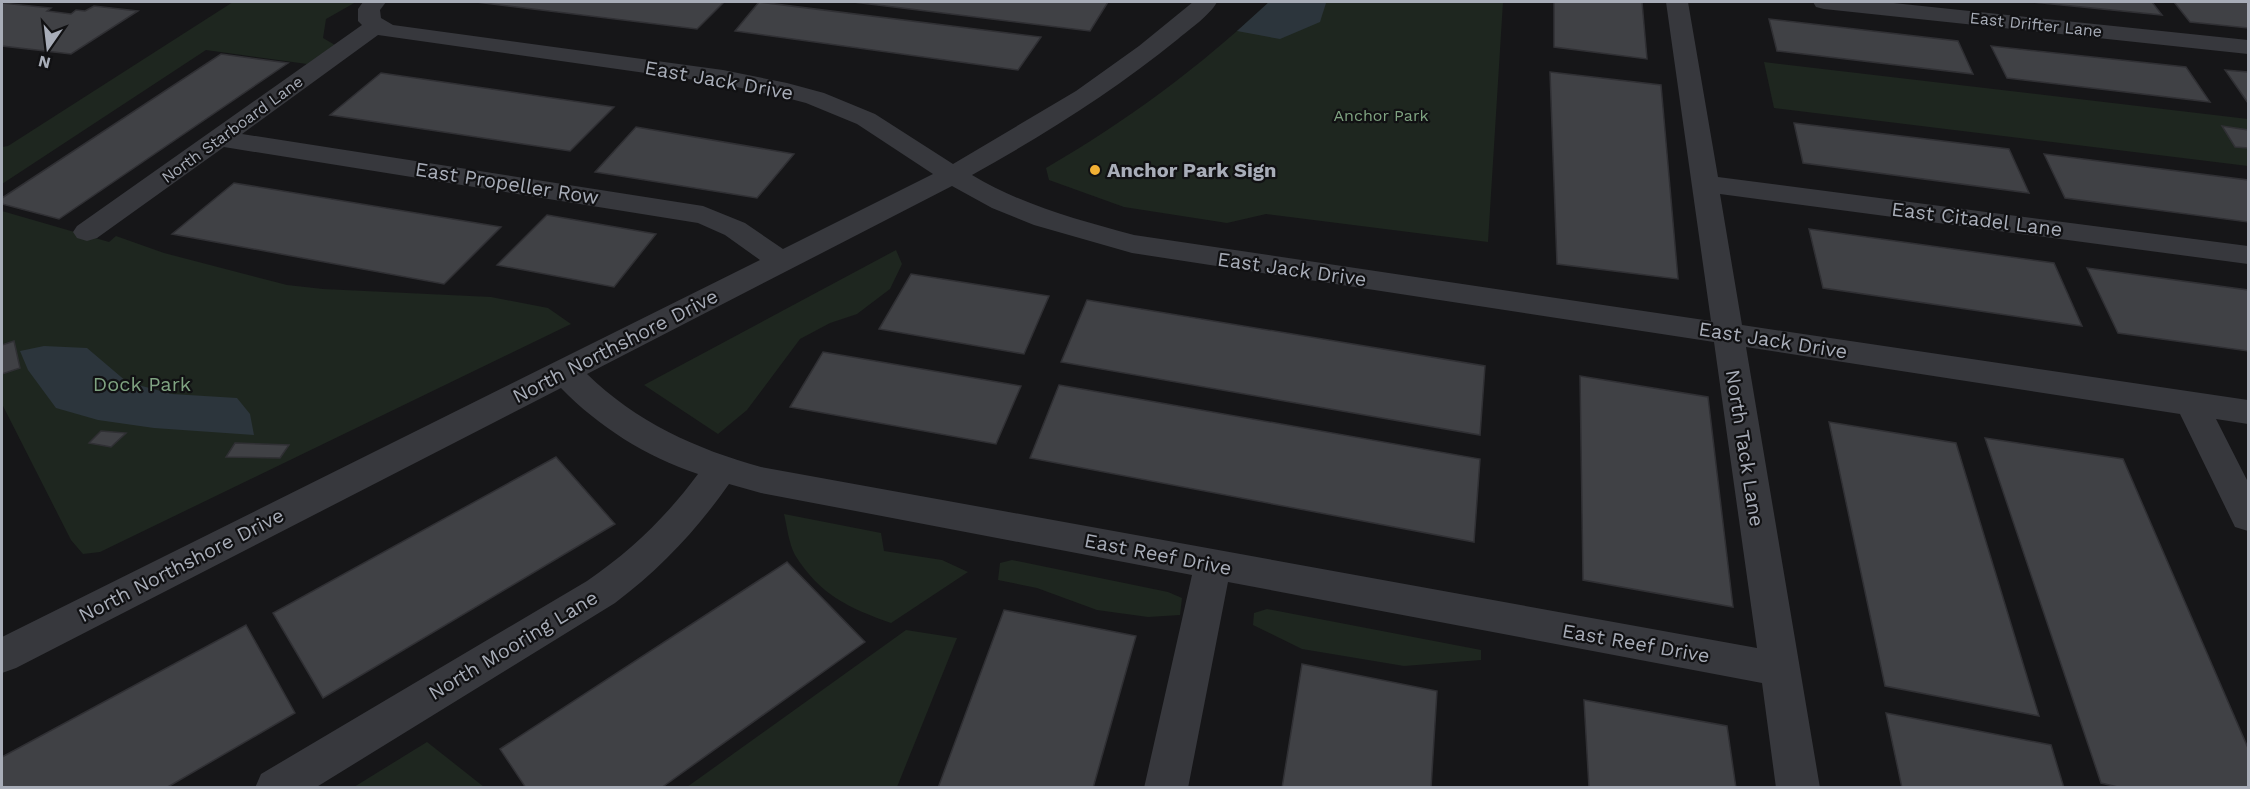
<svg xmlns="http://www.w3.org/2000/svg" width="2250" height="789" viewBox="0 0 2250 789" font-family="'Work Sans',sans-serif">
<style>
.green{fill:#1e261f}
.water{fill:#2c353c}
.building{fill:#404145;stroke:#303034;stroke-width:1.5}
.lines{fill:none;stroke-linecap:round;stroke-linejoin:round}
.minor{fill:#37383d;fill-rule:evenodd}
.poi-dot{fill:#f2b134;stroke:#111113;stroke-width:2}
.labels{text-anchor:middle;stroke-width:4.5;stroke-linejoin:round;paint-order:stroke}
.far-street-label{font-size:16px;fill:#a8adb8;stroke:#111113}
.far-park-label{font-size:16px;fill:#7fa381;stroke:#111113}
.street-label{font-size:20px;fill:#a8adb8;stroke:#111113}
.poi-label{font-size:20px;font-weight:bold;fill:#a8adb8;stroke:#111113;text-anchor:start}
.park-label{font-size:20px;fill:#7fa381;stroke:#111113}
</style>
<rect width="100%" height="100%" fill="#161618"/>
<!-- green -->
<g class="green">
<polygon points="233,2 356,2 326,19 323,38 335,45 307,64 206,50 2,184 2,147 8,146"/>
<path d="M 1269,2 L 1503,2 L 1488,242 L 1266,214 L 1227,223 L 1124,207 L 1049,180 L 1046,168 C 1127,121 1201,66 1269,2 Z"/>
<polygon points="1764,62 2248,119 2248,166 1774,108"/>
<polygon points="2,211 109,242 116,236 164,253 287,285 323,289 491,297 548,308 571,324 100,552 83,554 71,540 2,404"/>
<polygon points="896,250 902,264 890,289 857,314 830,323 800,339 747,410 718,434 644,385"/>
<path d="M 784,514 L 881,533 L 884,551 L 942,560 L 968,572 L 891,623 C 849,608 820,595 795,555 C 789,544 787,527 784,514 Z"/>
<polygon points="1012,560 1168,592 1182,598 1180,615 1148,617 1097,610 1037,588 998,580 1000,563"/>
<polygon points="1267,609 1481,650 1481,660 1404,666 1302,649 1253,625 1254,613"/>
<polygon points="906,630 957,638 897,787 687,787"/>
<polygon points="427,742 484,787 354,787"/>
</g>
<!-- water -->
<g class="water">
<polygon points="1269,2 1321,2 1326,3 1320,22 1280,39 1237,31"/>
<polygon points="44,346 87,348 127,382 172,394 237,398 250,414 254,435 154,428 98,420 56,408 28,370 20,351"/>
</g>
<!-- building -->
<g class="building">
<polygon points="476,2 724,2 697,29"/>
<polygon points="759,2 1041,37 1018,70 735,31"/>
<polygon points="853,2 1108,2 1090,31"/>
<polygon points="1554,2 1642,2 1647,59 1554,47"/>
<polygon points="2032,2 2152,2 2162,15"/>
<polygon points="2174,2 2248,2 2248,28 2190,22"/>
<polygon points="2,3 51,8 47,11 71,14 76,10 85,11 94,6 138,11 71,54 2,46"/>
<polygon points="1769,19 1958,41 1973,74 1777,51"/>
<polygon points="1991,46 2186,67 2210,102 2007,78"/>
<polygon points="221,54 288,63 59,219 2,204 2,198"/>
<polygon points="2225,70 2248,72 2248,103"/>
<polygon points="1550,72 1661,85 1678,279 1557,264"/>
<polygon points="381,73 614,107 570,151 330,115"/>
<polygon points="1794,123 2009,149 2029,193 1803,163"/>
<polygon points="2222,126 2248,130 2248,148 2235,147"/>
<polygon points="636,127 794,154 757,198 595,172"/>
<polygon points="2044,154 2248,180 2248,222 2065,198"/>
<polygon points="234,183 501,227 444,284 172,234"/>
<polygon points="547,215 656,234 614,287 497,265"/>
<polygon points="1809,229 2054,263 2082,326 1823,288"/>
<polygon points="2087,268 2248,290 2248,351 2118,333"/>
<polygon points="911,274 1049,296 1024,354 879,329"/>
<polygon points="1087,300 1485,366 1480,435 1061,362"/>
<polygon points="14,341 20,368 2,374 2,345"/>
<polygon points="823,352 1021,386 996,444 790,407"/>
<polygon points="1580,376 1708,397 1733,607 1583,580"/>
<polygon points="1059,385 1480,459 1474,542 1030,458"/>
<polygon points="1829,422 1956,443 2039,716 1885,686"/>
<polygon points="101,431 126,433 111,447 89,443"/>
<polygon points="1985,438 2123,459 2248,748 2248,788 2122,788 2101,783"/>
<polygon points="235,443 289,445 280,458 226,457"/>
<polygon points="556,457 615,524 323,698 273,613"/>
<polygon points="787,562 865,642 661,788 526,788 500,749"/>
<polygon points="1004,610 1136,636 1093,788 938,788"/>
<polygon points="246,625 295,713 166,788 2,788 2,757"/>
<polygon points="1302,664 1437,691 1431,788 1282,788"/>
<polygon points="1584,700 1727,726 1736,788 1589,788"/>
<polygon points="1886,713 2051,745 2064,788 1902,788"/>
</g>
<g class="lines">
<!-- minor -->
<g class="minor">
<path d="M 363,2 L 386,2 L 380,10 L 381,18 L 393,25 L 723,70 L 787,83 L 824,93 L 875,114 L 953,164 L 1076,91 L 1139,46 L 1193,2 L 1217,2 C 1210,15 1190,29 1178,39 C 1114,91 1044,135 972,175 C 1022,205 1078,220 1134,235 L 1711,321 L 1666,2 L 1688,2 L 1718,177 L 2248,246 L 2248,264 L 1720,194 L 1742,325 L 2248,400 L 2248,424 L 2216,419 L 2248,482 L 2248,531 L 2235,527 L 2180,414 L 1746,347 L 1820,788 L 1776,788 L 1762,683 L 1228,582 L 1188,788 L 1144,788 L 1192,575 L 761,493 L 729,484 C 696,531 660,569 615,603 L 315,788 L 255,788 L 261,774 L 587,581 C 631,551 667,516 698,474 C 645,456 599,427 561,388 L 16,668 L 2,673 L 2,637 L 760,260 L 725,235 L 698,223 L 224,147 L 97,238 L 87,241 L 77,238 L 73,232 L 77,226 L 362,25 L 358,21 L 358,9 ZM 378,35 L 723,84 L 783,97 L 806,103 L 857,124 L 933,174 L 783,249 L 745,223 L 703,206 L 242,134 ZM 952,186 L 992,208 L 1034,225 L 1132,253 L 1714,342 L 1757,648 L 761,467 C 696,449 636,422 587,374 Z"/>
<polygon points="1813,2 1884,2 2248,40 2248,54 1824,9 1816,7"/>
</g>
</g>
<!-- markers -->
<circle class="poi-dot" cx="1095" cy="170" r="6"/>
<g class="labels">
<!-- far-street labels -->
<g class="far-street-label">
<text transform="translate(2036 24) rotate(6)" y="6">East Drifter Lane</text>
<text transform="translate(232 129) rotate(-36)" y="6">North Starboard Lane</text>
</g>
<!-- far-park labels -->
<g class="far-park-label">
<text x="1381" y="121">Anchor Park</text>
</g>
<!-- street labels -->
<g class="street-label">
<text transform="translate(719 80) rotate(10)" y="7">East Jack Drive</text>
<text transform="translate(507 183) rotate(9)" y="7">East Propeller Row</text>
<text transform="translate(1977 219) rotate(7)" y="7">East Citadel Lane</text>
<text transform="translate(1292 269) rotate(8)" y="7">East Jack Drive</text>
<text transform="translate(1773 340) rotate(9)" y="7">East Jack Drive</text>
<text transform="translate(615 346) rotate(-27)" y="7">North Northshore Drive</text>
<text transform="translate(1745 448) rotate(81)" y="7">North Tack Lane</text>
<text transform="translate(1158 554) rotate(11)" y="7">East Reef Drive</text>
<text transform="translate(181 565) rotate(-27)" y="7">North Northshore Drive</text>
<text transform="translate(1636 643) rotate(10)" y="7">East Reef Drive</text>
<text transform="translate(513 645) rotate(-31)" y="7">North Mooring Lane</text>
</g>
<!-- poi labels -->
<g class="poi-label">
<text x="1107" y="177">Anchor Park Sign</text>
</g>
<!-- park labels -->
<g class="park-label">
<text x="142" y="391">Dock Park</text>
</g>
</g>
<!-- border -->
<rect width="2250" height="789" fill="none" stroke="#a8adb8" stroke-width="6"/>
<!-- north arrow -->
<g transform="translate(48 48) rotate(194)" stroke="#111113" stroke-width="4.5" paint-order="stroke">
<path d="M0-4.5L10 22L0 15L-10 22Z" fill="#a8adb8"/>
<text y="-9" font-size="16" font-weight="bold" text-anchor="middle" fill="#a8adb8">N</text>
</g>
</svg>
